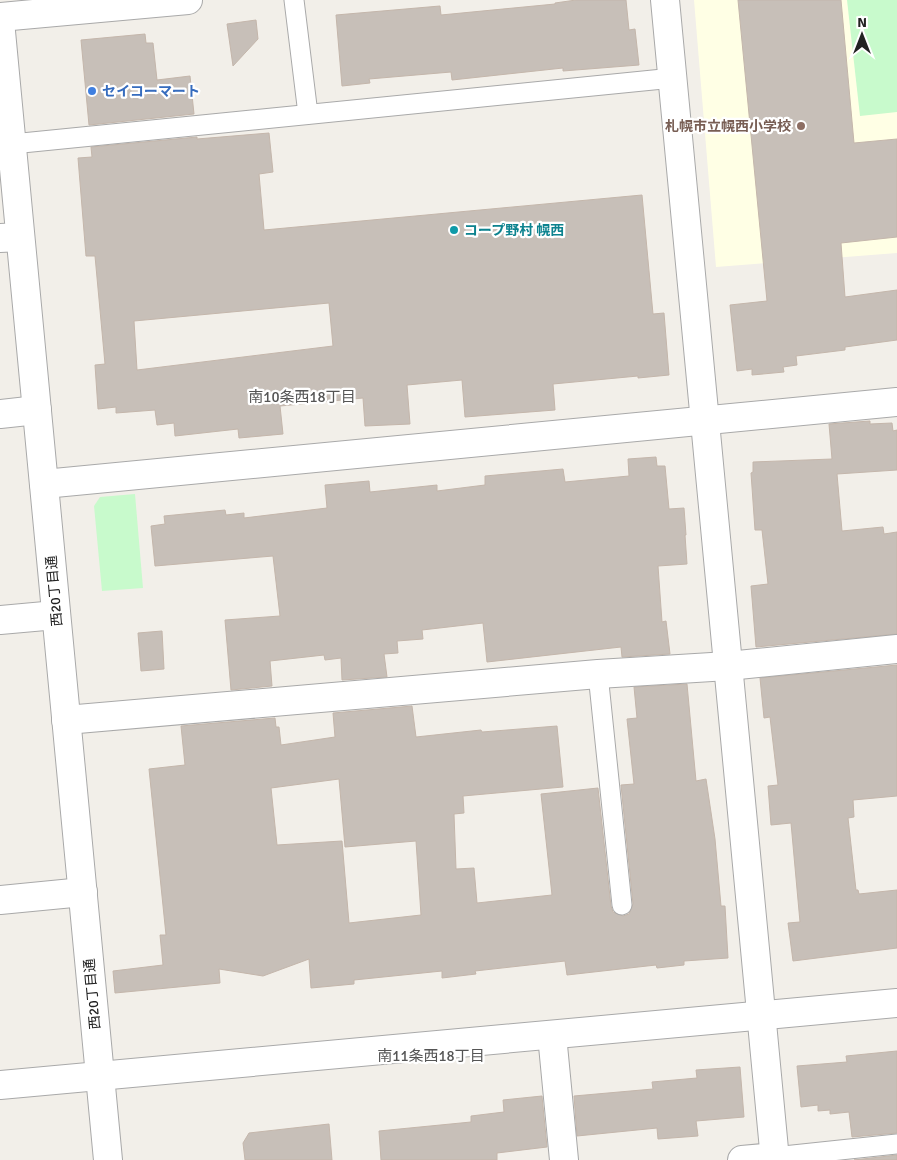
<svg xmlns="http://www.w3.org/2000/svg" width="897" height="1160" viewBox="0 0 897 1160" font-family="Signika,'Noto Sans JP',sans-serif">
<style>
.education{fill:#ffffe5}
.park{fill:#c8facc}
.building{fill:#c7bfb8;stroke:#c4b6ab;fill-rule:evenodd}
.lines{fill:none;stroke-linecap:round;stroke-linejoin:round}
.service-casing{stroke:#a9a9a9;stroke-width:21}
.minor-casing{stroke:#a9a9a9;stroke-width:30}
.tertiary-casing{stroke:#a9a9a9;stroke-width:30}
.service{stroke:#fff;stroke-width:19}
.minor{stroke:#fff;stroke-width:28}
.tertiary{stroke:#fff;stroke-width:28}
.shop-dot{fill:#3f7fe0;stroke:#fff;stroke-width:2}
.education-dot{fill:#8d6e63;stroke:#fff;stroke-width:2}
.culture-dot{fill:#0f9aa8;stroke:#fff;stroke-width:2}
.labels{text-anchor:middle;stroke-width:4.5;stroke-linejoin:round;paint-order:stroke}
.shop-label{font-size:14px;font-weight:bold;fill:#366cbe;stroke:#fff;text-anchor:start}
.education-label{font-size:14px;font-weight:bold;fill:#785e54;stroke:#fff;text-anchor:end}
.culture-label{font-size:14px;font-weight:bold;fill:#0d838f;stroke:#fff;text-anchor:start}
.street-label{font-size:14px;fill:#222;stroke:#fff}
.neighbourhood-label{font-size:15px;fill:#555;stroke:#fff}
</style>
<rect width="100%" height="100%" fill="#f2efe9"/>
<!-- education -->
<polygon class="education" points="694,0 897,0 897,253 716,267"/>
<!-- park -->
<g class="park">
<polygon points="847,0 897,0 897,112 860,116"/>
<polygon points="135,494 143,588 102,591 94,506 100,497"/>
</g>
<!-- building -->
<g class="building">
<polygon points="576,0 626,0 629,30 635,29 639,65 563,71 563,68 452,80 451,72 369,79 370,83 342,86 336,15 440,6 441,15 555,4 555,3"/>
<polygon points="738,0 841,0 854,143 897,139 897,237 841,243 845,297 897,290 897,340 845,347 845,350 796,356 797,365 783,367 784,372 752,375 752,369 737,371 730,305 767,301"/>
<polygon points="256,20 258,39 233,66 227,24"/>
<polygon points="145,34 146,43 153,43 157,80 190,76 194,114 89,125 81,40"/>
<path d="M 269,133 L 273,172 L 259,174 L 264,230 L 642,195 L 653,314 L 664,313 L 669,375 L 638,378 L 638,376 L 553,384 L 555,410 L 465,417 L 462,380 L 407,385 L 410,424 L 365,426 L 363,398 L 280,406 L 283,434 L 239,438 L 238,429 L 175,436 L 174,423 L 157,425 L 155,410 L 116,413 L 116,407 L 98,409 L 95,365 L 105,364 L 95,256 L 86,256 L 78,158 L 92,157 L 91,147 L 197,137 L 197,139 ZM 329,303 L 333,346 L 137,370 L 134,321 Z"/>
<polygon points="870,421 870,424 892,423 893,431 897,430 897,470 837,474 842,531 883,527 884,534 897,532 897,634 756,647 751,586 768,584 762,530 755,530 751,473 753,472 753,462 832,459 829,424"/>
<polygon points="656,457 657,466 665,466 669,509 684,508 686,535 685,535 687,564 658,566 662,622 666,621 670,654 622,657 621,647 487,662 483,623 422,630 423,639 397,641 398,653 384,654 387,677 342,680 341,658 325,660 324,655 270,661 272,686 231,690 225,620 280,616 273,556 155,566 151,526 165,524 164,516 225,510 226,515 244,513 244,518 327,508 325,485 369,481 370,492 437,485 437,491 485,485 485,476 563,469 565,482 629,476 628,459"/>
<polygon points="162,631 164,669 141,671 138,633"/>
<polygon points="897,665 897,796 853,800 854,817 848,818 856,890 858,890 859,894 897,890 897,948 793,961 788,923 800,922 791,823 771,825 768,786 778,785 770,717 764,718 760,678"/>
<path d="M 687,684 L 696,781 L 706,779 L 715,839 L 721,906 L 725,906 L 728,958 L 684,961 L 684,965 L 657,968 L 656,965 L 567,975 L 565,961 L 475,971 L 476,974 L 442,978 L 442,971 L 354,980 L 354,984 L 311,988 L 309,959 L 263,976 L 219,969 L 220,983 L 115,993 L 113,971 L 163,965 L 160,935 L 166,935 L 149,769 L 185,765 L 181,726 L 275,718 L 276,727 L 279,727 L 281,745 L 335,737 L 333,713 L 412,706 L 416,737 L 481,730 L 482,732 L 557,726 L 563,787 L 463,796 L 464,813 L 454,814 L 456,869 L 474,868 L 477,903 L 552,895 L 541,794 L 598,788 L 611,906 L 613,912 L 623,916 L 629,914 L 633,904 L 621,785 L 634,784 L 627,719 L 637,718 L 634,687 ZM 339,779 L 345,847 L 416,841 L 421,915 L 349,923 L 342,841 L 277,845 L 271,788 Z"/>
<polygon points="897,1051 897,1133 852,1137 849,1112 830,1114 830,1110 818,1111 818,1105 801,1107 797,1066 847,1062 846,1056"/>
<polygon points="740,1067 744,1117 696,1121 698,1136 658,1139 657,1128 577,1136 574,1096 653,1089 652,1082 697,1078 696,1070"/>
<polygon points="542,1096 547,1147 497,1153 497,1160 381,1160 379,1131 471,1122 471,1116 504,1112 503,1100"/>
<polygon points="329,1124 332,1160 245,1160 243,1143 249,1133"/>
<polygon points="897,1155 897,1160 854,1160"/>
</g>
<g class="lines">
<!-- service casing -->
<g class="service-casing">
<g id="service">
<polyline points="294,0 308,114"/>
<polyline points="12,144 673,78"/>
<polyline points="598,674 622,905"/>
<polyline points="774,1157 897,1144"/>
</g>
</g>
<!-- minor casing -->
<g class="minor-casing">
<g id="minor">
<polyline points="665,0 775,1160"/>
<polyline points="0,17 188,0"/>
<polyline points="0,238 20,237"/>
<polyline points="0,414 37,410"/>
<polyline points="44,484 897,402"/>
<polyline points="0,620 56,615"/>
<polyline points="66,720 598,674 728,666 897,649"/>
<polyline points="0,900 83,892"/>
<polyline points="552,1035 564,1160"/>
<polyline points="742,1160 774,1157"/>
</g>
</g>
<!-- tertiary casing -->
<g class="tertiary-casing">
<g id="tertiary">
<polyline points="0,21 108,1160"/>
<polyline points="0,1085 897,1003"/>
</g>
</g>
<!-- service -->
<use href="#service" class="service"/>
<!-- minor -->
<use href="#minor" class="minor"/>
<!-- tertiary -->
<use href="#tertiary" class="tertiary"/>
</g>
<!-- markers -->
<circle class="shop-dot" cx="92" cy="91" r="5"/>
<circle class="education-dot" cx="801" cy="126" r="5"/>
<circle class="culture-dot" cx="454" cy="230" r="5"/>
<g class="labels">
<!-- shop labels -->
<g class="shop-label">
<text x="102" y="96">セイコーマート</text>
</g>
<!-- education labels -->
<g class="education-label">
<text x="791" y="131">札幌市立幌西小学校</text>
</g>
<!-- culture labels -->
<g class="culture-label">
<text x="464" y="235">コープ野村 幌西</text>
</g>
<!-- street labels -->
<g class="street-label">
<text transform="translate(54 591) rotate(-95)" y="5">西20丁目通</text>
<text transform="translate(92 994) rotate(-95)" y="5">西20丁目通</text>
</g>
<!-- neighbourhood labels -->
<g class="neighbourhood-label">
<text x="302" y="402">南10条西18丁目</text>
<text x="431" y="1061">南11条西18丁目</text>
</g>
</g>
<!-- north arrow -->
<g transform="translate(862 35)" stroke="#ffffff" stroke-width="4" paint-order="stroke">
<path d="M0-4L9 19L0 12L-9 19Z" fill="#222222"/>
<text y="-8" font-size="14" font-weight="bold" text-anchor="middle" fill="#222222">N</text>
</g>
</svg>
